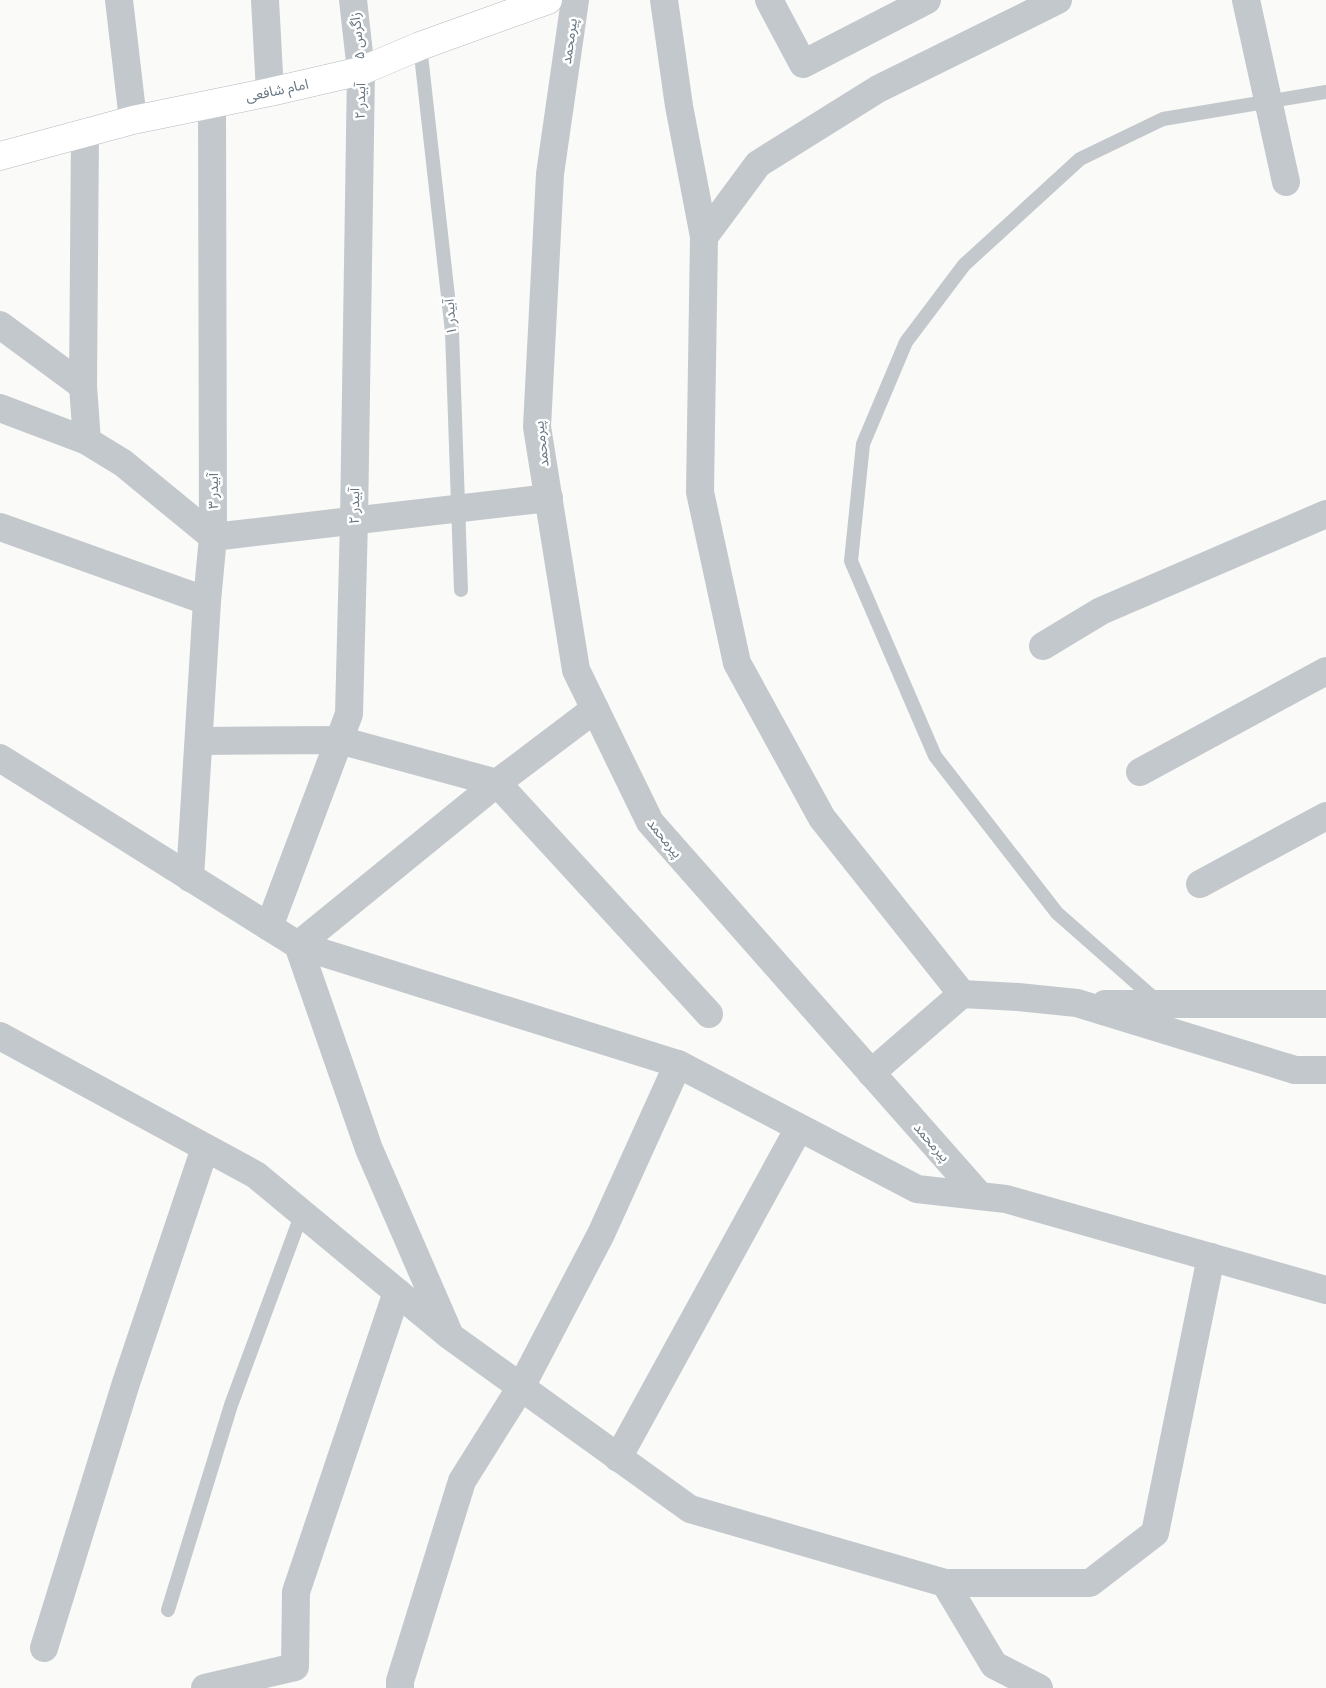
<svg xmlns="http://www.w3.org/2000/svg" width="1326" height="1688" viewBox="0 0 1326 1688" font-family="'IBM Plex Sans','Noto Sans Arabic',sans-serif">
<style>
.lines{fill:none;stroke-linecap:round;stroke-linejoin:round}
.secondary-casing{stroke:#b3babf;stroke-width:29}
.lane{stroke:#c3c8cc;stroke-width:14}
.street{stroke:#c3c8cc;stroke-width:28}
.secondary{stroke:#fff;stroke-width:28}
.labels{text-anchor:middle;stroke-width:5;stroke-linejoin:round;paint-order:stroke}
.street-label{font-size:14px;fill:#657683;stroke:#fff}
</style>
<rect width="100%" height="100%" fill="#fafaf8"/>
<g class="lines">
<!-- secondary casing -->
<g class="secondary-casing">
<polyline id="secondary" points="0,156 133,120 270,92 361,71 420,46 548,0"/>
</g>
<!-- lane -->
<g class="lane">
<polyline points="420,46 452,332 461,590"/>
<polyline points="1157,1001 1057,913 935,756 851,561 863,444 906,342 964,265 1080,159 1163,119 1326,92"/>
<polyline points="168,1610 231,1405 302,1213"/>
</g>
<!-- street -->
<g class="street">
<polyline points="119,0 133,120"/>
<polyline points="265,0 270,92"/>
<polyline points="575,0 550,174 537,427 576,670 650,822 980,1196"/>
<polyline points="664,0 679,106 704,237 700,492 737,663 822,818 962,994"/>
<polyline points="769,0 803,64 927,0"/>
<polyline points="1246,0 1286,182"/>
<polyline points="85,133 83,386 87,441"/>
<polyline points="704,237 758,164 878,89 1058,0"/>
<polyline points="0,325 83,386"/>
<polyline points="0,408 87,441 123,463 213,537 549,498"/>
<polyline points="0,527 207,601"/>
<polyline points="1043,646 1101,611 1326,514"/>
<polyline points="199,741 339,740 497,783 709,1014"/>
<polyline points="0,758 298,945 678,1064 917,1189 1006,1199 1326,1290"/>
<polyline points="1140,772 1326,671"/>
<polyline points="190,878 207,601 213,537 212,104"/>
<polyline points="1200,884 1326,816"/>
<polyline points="269,927 349,714 354,521 361,71 353,0"/>
<polyline points="1105,1004 1326,1004"/>
<polyline points="0,1036 256,1175 450,1336 690,1509 945,1583 994,1665 1039,1688"/>
<polyline points="871,1073 962,994 1018,997 1077,1003 1295,1070 1326,1070"/>
<polyline points="448,1331 369,1149 298,945 497,783 595,709"/>
<polyline points="618,1458 799,1128"/>
<polyline points="945,1583 1090,1583 1155,1533 1211,1257"/>
<polyline points="44,1648 126,1383 205,1148"/>
<polyline points="205,1688 295,1667 296,1592 397,1292"/>
<polyline points="400,1688 400,1681 462,1481 521,1387 601,1234 678,1064"/>
</g>
<!-- secondary -->
<use href="#secondary" class="secondary"/>
</g>
<g class="labels">
<!-- street labels -->
<g class="street-label">
<text transform="translate(357 36) rotate(-96)" y="5">زاگرس ۵</text>
<text transform="translate(569 41) rotate(-82)" y="5">پیرمحمد</text>
<text transform="translate(277 90) rotate(-12)" y="5">امام شافعی</text>
<text transform="translate(360 101) rotate(-89)" y="5">آبیدر ۲</text>
<text transform="translate(450 317) rotate(-95)" y="5">آبیدر ۱</text>
<text transform="translate(541 444) rotate(-97)" y="5">پیرمحمد</text>
<text transform="translate(213 491) rotate(-90)" y="5">آبیدر ۳</text>
<text transform="translate(354 506) rotate(-89)" y="5">آبیدر ۲</text>
<text transform="translate(665 838) rotate(51)" y="5">پیرمحمد</text>
<text transform="translate(932 1142) rotate(49)" y="5">پیرمحمد</text>
</g>
</g>
</svg>
